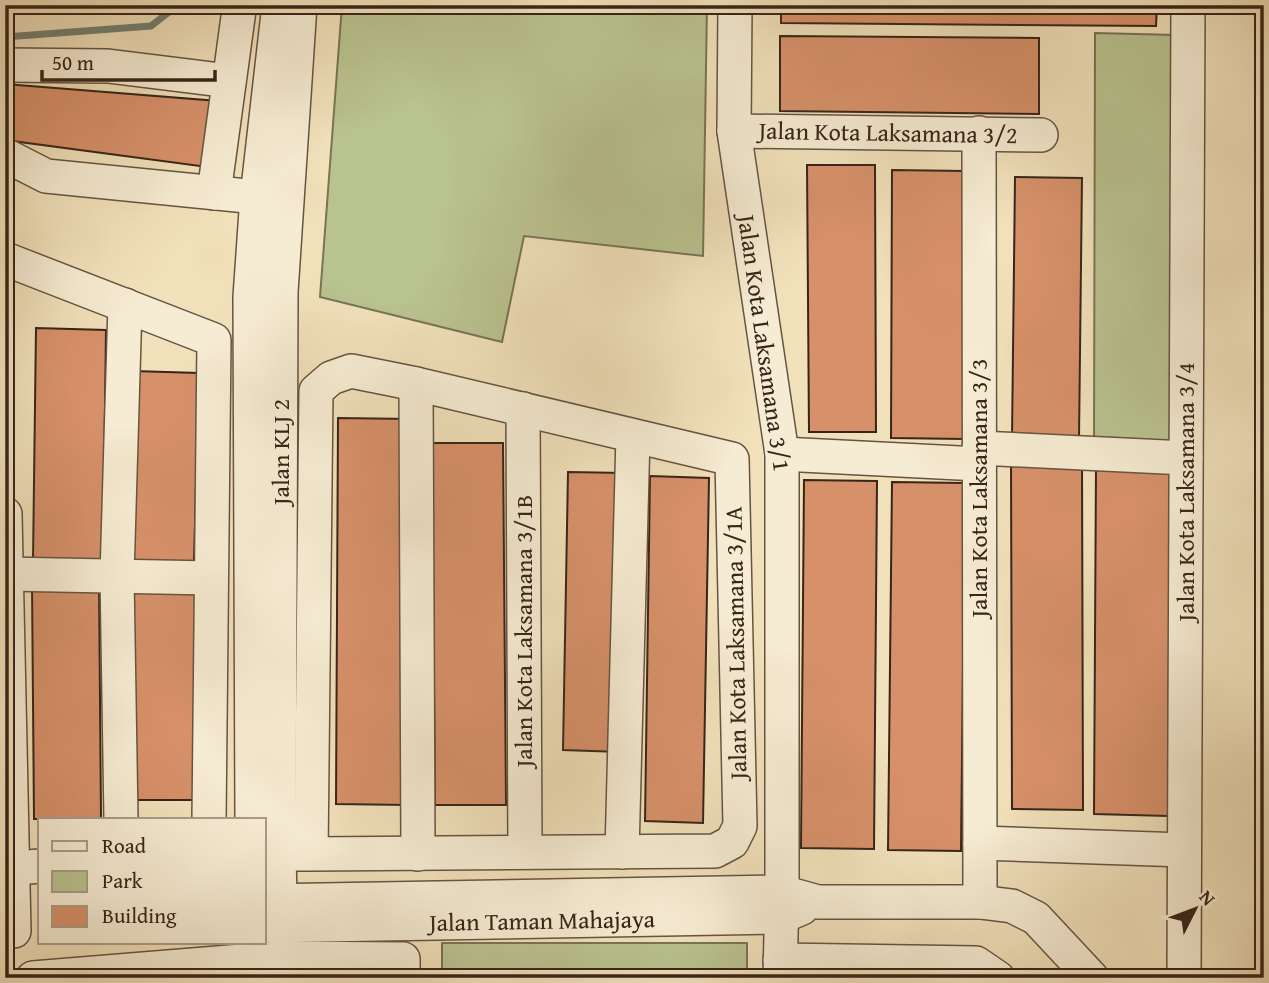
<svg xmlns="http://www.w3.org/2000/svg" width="1269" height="983" viewBox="0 0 1269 983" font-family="'Gentium Book Plus',serif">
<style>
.green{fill:#b9c390;stroke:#787455;stroke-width:2}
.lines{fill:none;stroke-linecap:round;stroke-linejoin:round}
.stream{stroke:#738173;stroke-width:7}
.building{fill:#d7916a;stroke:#37251a;stroke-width:2}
.minor-casing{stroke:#665442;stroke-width:36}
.minor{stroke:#f6ecd3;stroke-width:33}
.labels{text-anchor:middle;stroke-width:5;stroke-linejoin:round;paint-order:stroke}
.street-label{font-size:24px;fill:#37251a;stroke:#f6ecd3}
</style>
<rect width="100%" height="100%" fill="#f1e1bb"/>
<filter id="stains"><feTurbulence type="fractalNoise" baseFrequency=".00286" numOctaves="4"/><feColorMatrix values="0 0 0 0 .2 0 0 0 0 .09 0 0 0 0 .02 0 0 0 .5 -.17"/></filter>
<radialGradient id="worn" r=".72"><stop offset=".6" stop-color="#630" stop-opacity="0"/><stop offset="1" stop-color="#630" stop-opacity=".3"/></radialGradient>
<!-- green -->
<g class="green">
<polygon points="342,5 707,5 703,256 524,236 502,342 320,297"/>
<polygon points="1095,33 1176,35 1175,445 1094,445"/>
<rect x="442" y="943" width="305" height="35"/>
</g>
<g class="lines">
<!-- stream -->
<polyline class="stream" points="5,37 151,26 178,5"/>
</g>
<!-- building -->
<g class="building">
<polygon points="781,5 1157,5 1156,26 781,23"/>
<polygon points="780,36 1039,38 1039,114 780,111"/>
<polygon points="5,84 218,101 207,167 5,140"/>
<polygon points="807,165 875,165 876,432 809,432"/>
<polygon points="892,170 965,171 964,439 891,438"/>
<polygon points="1015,177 1082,178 1079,439 1012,438"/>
<polygon points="36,328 106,330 103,562 33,560"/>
<polygon points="133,371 199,373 194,562 128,560"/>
<polygon points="338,418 410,419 407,805 336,804"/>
<polygon points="432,443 503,443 506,805 435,805"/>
<polygon points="1011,461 1082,462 1083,810 1012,809"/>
<polygon points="1096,466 1170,466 1168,816 1094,814"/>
<polygon points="568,472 625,473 620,752 563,750"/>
<polygon points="650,476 709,478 703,823 645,821"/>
<polygon points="804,480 877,481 874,849 801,848"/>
<polygon points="892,482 965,483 961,851 888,850"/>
<polygon points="32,583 99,583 101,819 34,819"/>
<polygon points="129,588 197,588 197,800 130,800"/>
</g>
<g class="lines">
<!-- minor casing -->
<g class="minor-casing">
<g id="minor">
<polyline points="735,5 734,131 782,454 782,892 780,978"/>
<polyline points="5,65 108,66 229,81"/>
<polyline points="734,131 1041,135"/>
<polyline points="979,133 980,902"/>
<polyline points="5,155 46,176 257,197"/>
<polyline points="214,193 239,10 237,5"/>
<polyline points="5,259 214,340 209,820"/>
<polyline points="416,384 418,854"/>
<polyline points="523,409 525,852"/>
<polyline points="979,448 1186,458"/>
<polyline points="782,454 979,464"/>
<polyline points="5,514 14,931"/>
<polyline points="6,574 211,578"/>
<polyline points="121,820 117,576 125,305"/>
<polyline points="252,820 250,297 257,197 279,5"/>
<polyline points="980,843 1184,850"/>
<polyline points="622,852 633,436"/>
<polyline points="279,854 311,854 715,851 732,842 740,826 732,459 416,384 351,371 331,378 316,391 311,854"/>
<polyline points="5,869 40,866"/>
<polyline points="280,900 279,854 281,292 300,5"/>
<polyline points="264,901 782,892 818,902 980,902 1012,906 1036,918 1092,978"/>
<polyline points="264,926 781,917 802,908"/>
<polyline points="780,960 976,963 998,978"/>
<polyline points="33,978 279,958 403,959 403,978"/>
<polyline points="1184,978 1188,5"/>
</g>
</g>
<!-- minor -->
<use href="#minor" class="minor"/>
</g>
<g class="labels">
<!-- street labels -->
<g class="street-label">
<text transform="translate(888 133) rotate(1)" y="8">Jalan Kota Laksamana 3/2</text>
<text transform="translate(764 343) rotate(82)" y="8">Jalan Kota Laksamana 3/1</text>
<text transform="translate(281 452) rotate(-90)" y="8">Jalan KLJ 2</text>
<text transform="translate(979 488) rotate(-90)" y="8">Jalan Kota Laksamana 3/3</text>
<text transform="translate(1186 492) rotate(-90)" y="8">Jalan Kota Laksamana 3/4</text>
<text transform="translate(524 631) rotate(-90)" y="8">Jalan Kota Laksamana 3/1B</text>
<text transform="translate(736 643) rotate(-91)" y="8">Jalan Kota Laksamana 3/1A</text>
<text transform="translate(542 921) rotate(-1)" y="8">Jalan Taman Mahajaya</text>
</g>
</g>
<!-- margin -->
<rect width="1269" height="983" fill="none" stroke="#f1e1bb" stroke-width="28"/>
<rect x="7" y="7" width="1255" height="969" fill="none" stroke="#37251a" stroke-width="3.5"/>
<rect x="14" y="14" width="1241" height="955" fill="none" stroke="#37251a" stroke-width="2"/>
<!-- legend -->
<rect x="38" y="818" width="228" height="126" fill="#f6ecd3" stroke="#aa9c89" stroke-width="2"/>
<rect x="52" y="841" width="35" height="10" fill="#f6ecd3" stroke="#aa9c89" stroke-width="2"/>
<text x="102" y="853" font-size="21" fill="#37251a">Road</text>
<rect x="52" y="871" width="35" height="21" fill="#b9c390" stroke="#aa9c89" stroke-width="2"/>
<text x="102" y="888" font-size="21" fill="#37251a">Park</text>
<rect x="52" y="906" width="35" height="21" fill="#d7916a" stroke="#aa9c89" stroke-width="2"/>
<text x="102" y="923" font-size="21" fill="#37251a">Building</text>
<!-- north arrow -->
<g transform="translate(1195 909) rotate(48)" stroke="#f6ecd3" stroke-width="5" paint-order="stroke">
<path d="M0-5L12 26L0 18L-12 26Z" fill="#37251a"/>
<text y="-10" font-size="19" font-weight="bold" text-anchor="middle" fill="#37251a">N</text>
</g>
<!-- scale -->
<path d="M42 70v10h173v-10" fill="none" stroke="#37251a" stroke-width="3.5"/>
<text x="52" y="70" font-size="21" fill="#37251a" stroke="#f6ecd3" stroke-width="5" paint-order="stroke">50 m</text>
<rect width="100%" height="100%" filter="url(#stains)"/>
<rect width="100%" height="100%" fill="url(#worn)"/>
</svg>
